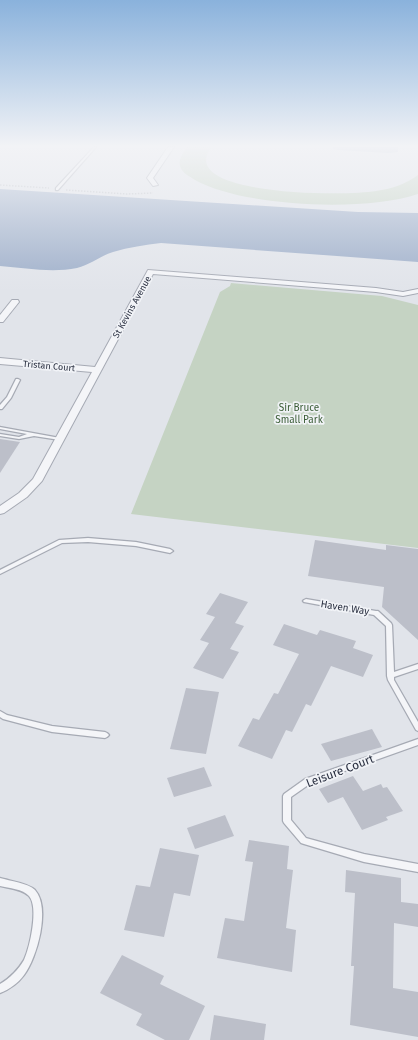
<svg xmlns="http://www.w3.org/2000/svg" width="418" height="1040" viewBox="0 0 418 1040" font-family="'Fira Sans',sans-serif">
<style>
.green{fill:#c5d3c3}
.water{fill:#9daec9}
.building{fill:#bcbfc9}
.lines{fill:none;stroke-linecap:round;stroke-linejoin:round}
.lane-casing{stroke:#a6aab4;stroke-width:2.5}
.street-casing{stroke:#a6aab4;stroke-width:2}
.path{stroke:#bfc2c8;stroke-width:1.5;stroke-dasharray:1.5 1.5;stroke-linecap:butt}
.lane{fill:#f4f5f8;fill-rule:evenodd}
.street{fill:#f4f5f8;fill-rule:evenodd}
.labels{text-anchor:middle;stroke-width:3.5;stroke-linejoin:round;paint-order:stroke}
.far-street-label{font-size:9px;fill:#2a3041;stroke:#f1f3f7}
.park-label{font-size:10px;fill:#3b5d37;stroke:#f1f3f7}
.street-label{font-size:10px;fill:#2a3041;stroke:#f1f3f7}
.near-street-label{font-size:12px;fill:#2a3041;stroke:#f1f3f7}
</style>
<rect width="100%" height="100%" fill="#e1e4ea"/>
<!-- green -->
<g class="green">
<path d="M 187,147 L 211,147 C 207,153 204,160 208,167 C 224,195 346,196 376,191 C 391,189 406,184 418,175 L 418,194 C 365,212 243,207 195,180 C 189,176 182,173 180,166 C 178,159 184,152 187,147 Z"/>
<polygon points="231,283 382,296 418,305 418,548 131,514 220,292 230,286"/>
</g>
<!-- water -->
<g class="water">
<polygon points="333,147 398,147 398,152 389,153 338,150 333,149"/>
<path d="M 0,189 L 358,212 L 418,213 L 418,262 L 161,243 C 145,245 129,247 113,252 C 100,256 90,265 77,268 C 52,273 25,268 0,266 Z"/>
</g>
<!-- building -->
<g class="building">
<polygon points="0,439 20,442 0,473"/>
<polygon points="315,540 386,550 386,545 418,549 418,640 382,607 384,587 308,576"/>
<polygon points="220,593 248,602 235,623 244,626 230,649 239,652 223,679 193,668 209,643 200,640 215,617 206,614"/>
<polygon points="284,624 317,635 320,630 356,641 353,648 373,655 363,677 331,666 311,706 306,704 292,732 286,730 272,759 238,746 253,718 259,720 274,693 278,694 299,654 273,645"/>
<polygon points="186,688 219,692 206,754 170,749"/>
<polygon points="372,729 382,747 331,761 321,744"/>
<polygon points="204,767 212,786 174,797 167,778"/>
<polygon points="353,776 363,791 381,784 383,788 387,787 403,811 386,817 388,820 362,830 343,797 328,803 319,789"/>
<polygon points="225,815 234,836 195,849 187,828"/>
<polygon points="249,840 289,846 287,869 293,870 286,928 296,930 292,972 217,958 225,918 244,921 253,862 245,861"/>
<polygon points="160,848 199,855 190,896 174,893 164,937 124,930 136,885 150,887"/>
<polygon points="346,870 401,878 401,902 418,904 418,927 394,923 393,988 418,992 418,1037 350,1025 354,966 351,966 355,893 345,892"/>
<polygon points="122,955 164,976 160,984 205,1006 189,1040 165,1040 136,1025 142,1014 100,993"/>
<polygon points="214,1015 266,1024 264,1040 210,1040"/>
</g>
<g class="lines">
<!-- lane casing -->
<g class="lane-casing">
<g id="lane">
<polygon points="94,147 96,147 58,190 56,190 56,188"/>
<polygon points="16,379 18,379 20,380 11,398 2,409 0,409 0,405 7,397"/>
<polygon points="0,427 60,438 62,439 60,440 34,436 19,439 0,436 0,434 19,437 27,434 0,429"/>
<polygon points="88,538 136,542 170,549 173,551 170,553 136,546 88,542 62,543 0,574 0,570 59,540"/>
<polygon points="306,599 376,611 378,611 391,623 392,625 394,672 418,664 418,669 394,677 394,680 418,722 418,731 416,730 388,680 387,676 387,675 386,626 374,615 304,602 303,601 304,600"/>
<polygon points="0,711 7,715 52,726 105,732 107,733 109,735 107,737 105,738 52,732 3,719 0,717"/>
<polygon points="418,739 418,745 311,783 291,797 291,820 306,838 364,854 418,864 418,872 364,862 304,844 301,843 284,823 283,821 283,796 284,794 305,779"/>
<path d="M 0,878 C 10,881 28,883 35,890 C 51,908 37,958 24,975 C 18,983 10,989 0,993 L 0,984 C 10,978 18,970 24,960 C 30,947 39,907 29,896 C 23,889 9,888 0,886 Z"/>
</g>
</g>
<!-- street casing -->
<g class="street-casing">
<g id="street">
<polygon points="168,147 174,147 153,178 158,185 153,186 147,178"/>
<polygon points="148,270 376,288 403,292 418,289 418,293 403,296 376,292 153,274 42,481 27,497 4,513 0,514 0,506 19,493 33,479 92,372 0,364 0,358 95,367"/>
<polygon points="12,300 18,300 19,302 3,322 0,322 0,315"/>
</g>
</g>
<!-- path -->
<g class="path">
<polyline points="0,185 49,188"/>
<polyline points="66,190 127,194 153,193"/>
</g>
<!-- lane -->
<use href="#lane" class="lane"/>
<!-- street -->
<use href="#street" class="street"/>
</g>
<!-- sky -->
<linearGradient id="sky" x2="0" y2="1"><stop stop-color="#8ab2dc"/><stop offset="0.5" stop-color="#f2f3f6"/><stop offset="1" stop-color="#f2f3f6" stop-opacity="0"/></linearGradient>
<rect width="418" height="292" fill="url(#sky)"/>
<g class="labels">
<!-- far-street labels -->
<g class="far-street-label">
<text transform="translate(132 307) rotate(-61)" y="3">St Kevins Avenue</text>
<text transform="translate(49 366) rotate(5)" y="3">Tristan Court</text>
</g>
<!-- park labels -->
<g class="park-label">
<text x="299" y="411">Sir Bruce<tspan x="299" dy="12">Small Park</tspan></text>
</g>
<!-- street labels -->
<g class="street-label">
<text transform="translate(345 607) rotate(9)" y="4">Haven Way</text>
</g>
<!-- near-street labels -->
<g class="near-street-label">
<text transform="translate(340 771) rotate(-21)" y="4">Leisure Court</text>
</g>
</g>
</svg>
